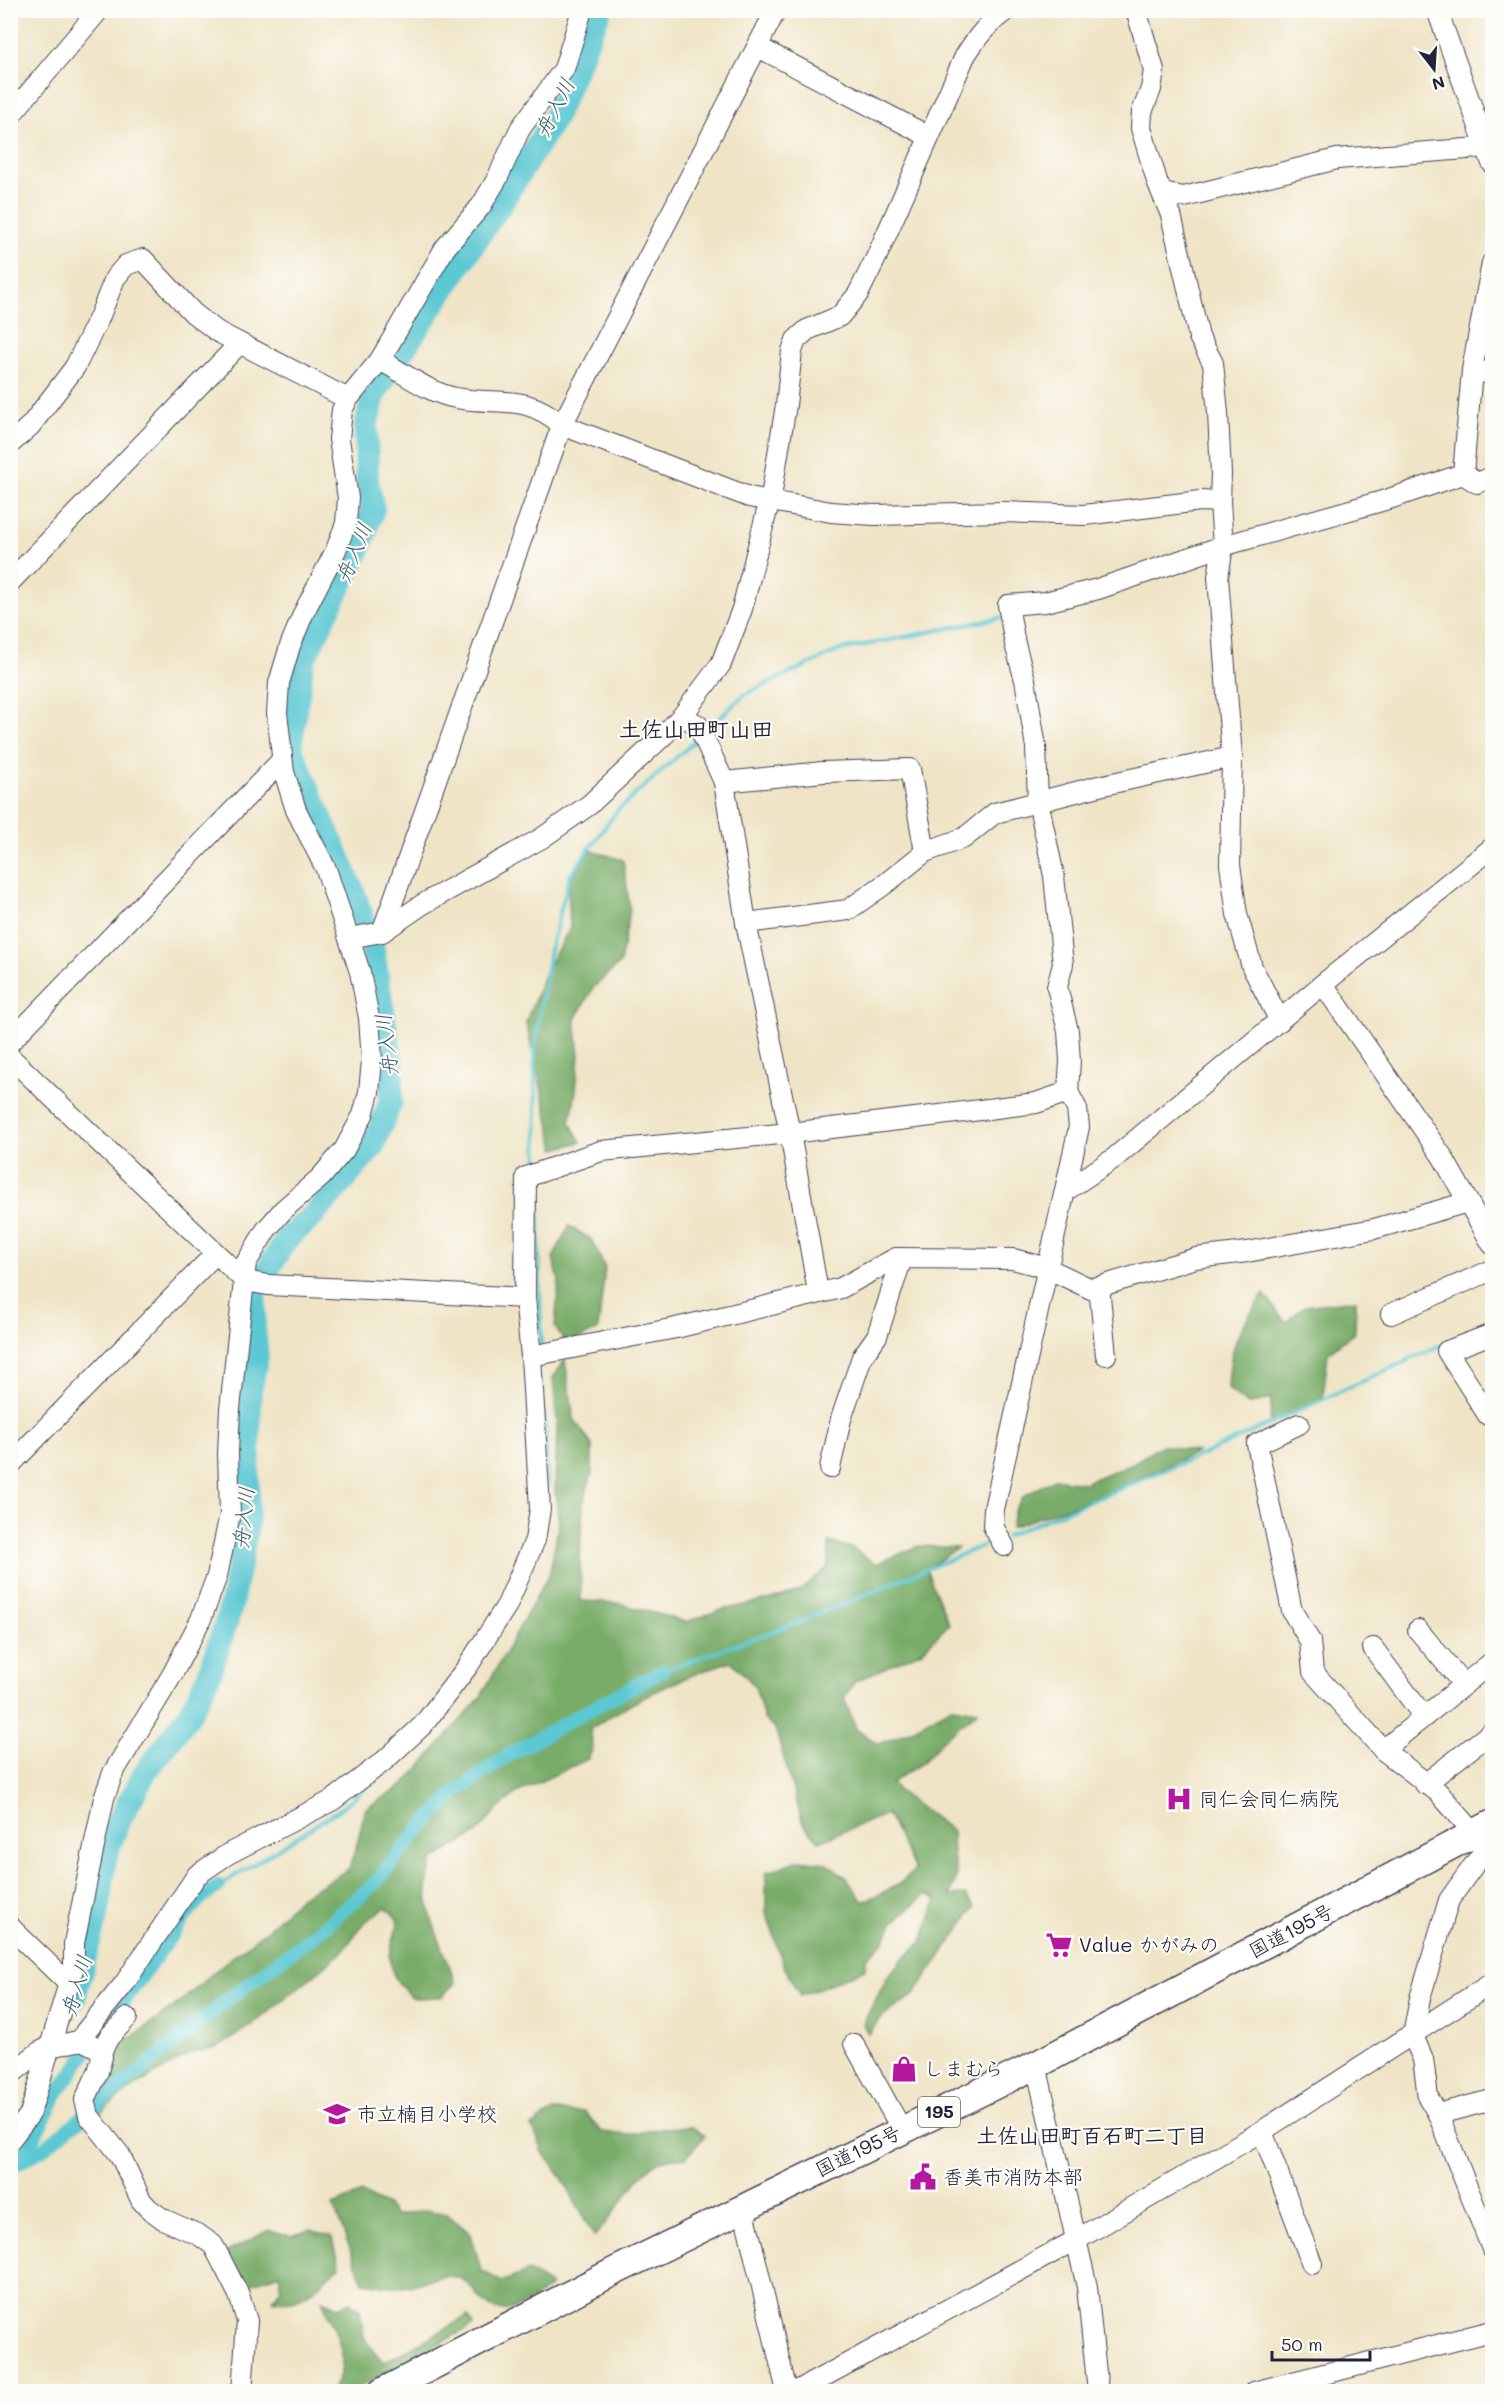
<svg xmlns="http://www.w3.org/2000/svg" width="1503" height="2402" viewBox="0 0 1503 2402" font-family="Mali,'Klee One',sans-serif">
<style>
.forest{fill:#78ac68;stroke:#4d6752;stroke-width:1.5}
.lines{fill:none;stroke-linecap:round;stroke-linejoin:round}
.stream{stroke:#5cc8d3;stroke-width:4}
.canal{stroke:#5cc8d3;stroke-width:14}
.river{stroke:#5cc8d3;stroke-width:24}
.minor-casing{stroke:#413f50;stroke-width:22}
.highway-casing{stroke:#413f50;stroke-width:30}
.minor{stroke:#fff;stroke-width:20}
.highway{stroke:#fff;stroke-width:27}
.labels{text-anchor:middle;stroke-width:4.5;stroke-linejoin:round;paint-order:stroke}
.shield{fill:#fdfcf7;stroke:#646373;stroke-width:1.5}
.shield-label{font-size:18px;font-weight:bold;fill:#22223b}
.poi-label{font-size:20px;fill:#22223b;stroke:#fdfcf7;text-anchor:start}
.street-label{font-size:20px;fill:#22223b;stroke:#fdfcf7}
.water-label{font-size:21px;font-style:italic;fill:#365c70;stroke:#fdfcf7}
.neighbourhood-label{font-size:21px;font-weight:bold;fill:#22223b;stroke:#fdfcf7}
.quarter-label{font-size:22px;font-weight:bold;fill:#22223b;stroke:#fdfcf7}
</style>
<rect width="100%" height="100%" fill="#fdfcf7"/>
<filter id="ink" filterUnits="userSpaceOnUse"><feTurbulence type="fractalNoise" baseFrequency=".0167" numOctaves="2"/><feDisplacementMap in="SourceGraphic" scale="12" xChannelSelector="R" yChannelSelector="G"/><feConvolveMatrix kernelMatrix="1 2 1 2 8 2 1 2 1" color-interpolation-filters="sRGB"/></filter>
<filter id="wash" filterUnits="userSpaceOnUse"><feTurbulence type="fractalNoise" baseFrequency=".008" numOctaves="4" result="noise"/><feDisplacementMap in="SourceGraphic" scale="24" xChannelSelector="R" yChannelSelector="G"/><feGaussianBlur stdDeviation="1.35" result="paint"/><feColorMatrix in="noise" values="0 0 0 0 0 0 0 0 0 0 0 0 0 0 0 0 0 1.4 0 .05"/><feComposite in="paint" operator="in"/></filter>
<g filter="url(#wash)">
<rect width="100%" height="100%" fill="#efe4c6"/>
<!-- forest -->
<g class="forest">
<polygon points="590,850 623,860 630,910 620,963 593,988 575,1019 579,1054 576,1091 570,1123 581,1142 555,1149 526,1022 546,970 570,928 568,883"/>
<polygon points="569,1226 591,1239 605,1268 598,1330 566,1344 555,1327 559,1280 553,1258"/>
<path d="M 1264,1294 L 1286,1323 L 1304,1306 L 1356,1300 L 1355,1332 L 1328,1353 L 1323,1398 L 1270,1425 L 1271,1398 L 1248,1405 L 1228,1389 C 1229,1346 1239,1329 1264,1294 Z"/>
<path d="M 565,1360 L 574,1419 L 592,1445 L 592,1472 L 583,1505 L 580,1556 L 581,1601 L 618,1603 L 686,1622 L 721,1610 L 768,1600 L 800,1591 L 828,1567 L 829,1542 L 852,1548 L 876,1564 L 919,1546 L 958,1548 L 926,1569 L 949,1624 L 922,1651 L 855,1681 L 844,1698 L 857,1730 L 879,1744 L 909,1731 L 952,1707 L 978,1711 L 946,1737 L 923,1762 L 891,1783 L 901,1793 L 952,1831 L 953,1857 L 957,1875 L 950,1896 L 965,1895 L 975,1907 L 913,1996 L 880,2018 L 869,2034 L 863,2024 L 887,1978 L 902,1959 L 922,1942 L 937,1899 L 926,1894 L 893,1923 L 883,1943 L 866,1958 L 865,1969 L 800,1996 L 784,1966 L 766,1912 L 766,1873 L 798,1860 L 827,1863 L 847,1878 L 863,1902 L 898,1885 L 915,1870 L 887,1814 L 819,1841 L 803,1824 L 775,1728 L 764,1719 L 755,1686 L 731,1661 C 681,1677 634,1700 590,1729 L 593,1748 L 588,1759 L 516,1793 L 497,1810 L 476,1834 L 433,1859 C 431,1869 426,1882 427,1892 C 428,1923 447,1953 455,1983 L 441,1997 L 412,1998 C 382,1969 388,1957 399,1921 L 386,1907 L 365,1922 L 341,1953 L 257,2021 L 219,2047 L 190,2054 L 128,2090 L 97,2115 L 91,2096 L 108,2065 L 125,2042 L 183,2000 L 222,1965 L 268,1929 L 299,1898 L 349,1869 L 358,1841 L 365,1809 L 404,1785 L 480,1698 L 550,1572 L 559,1522 L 555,1491 L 557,1422 L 553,1378 Z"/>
<polygon points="1162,1445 1197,1452 1106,1494 1011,1527 1014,1511 1023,1497 1054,1479 1084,1483 1133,1463"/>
<path d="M 553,2111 L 585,2112 L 602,2132 L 628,2135 L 662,2128 L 692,2127 L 705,2136 L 686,2157 C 679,2158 670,2158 663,2160 C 639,2166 615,2218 594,2236 L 562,2178 L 544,2154 L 532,2126 Z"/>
<path d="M 362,2193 L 387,2206 L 395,2216 L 426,2210 L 447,2214 L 471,2234 L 481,2270 L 501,2282 L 529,2271 L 551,2286 C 540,2293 528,2305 515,2308 C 478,2321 479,2277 450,2276 C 436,2275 423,2283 409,2286 C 396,2289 377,2283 363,2282 L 333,2205 Z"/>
<path d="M 270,2230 L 291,2236 L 310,2230 L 332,2236 L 340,2266 C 317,2284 305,2308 272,2300 L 281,2289 L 280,2274 L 237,2288 L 223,2254 Z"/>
<path d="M 322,2300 L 338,2307 L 350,2302 L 360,2310 L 364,2337 L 383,2363 L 468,2316 L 474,2325 L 352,2391 L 330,2391 C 356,2365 334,2329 322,2300 Z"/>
</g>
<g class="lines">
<!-- stream -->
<g class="stream">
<polyline points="708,729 745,694 840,650 1004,617"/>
<polyline points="538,1167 534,1051 550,950 570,875 617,811 698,738"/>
<polyline points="538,1180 541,1347"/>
<polyline points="1459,1336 1492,1321"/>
<polyline points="544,1411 548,1485"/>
<polyline points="1006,1536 1206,1453 1441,1345"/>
<polyline points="662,1671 802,1621 994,1541"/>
<polyline points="219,1886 339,1810 374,1781"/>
</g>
<!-- canal -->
<g class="canal">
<polyline points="10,2157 31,2143 58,2092 190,1910 203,1896 219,1886"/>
<polyline points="10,2168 43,2149 244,1987 317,1933 374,1884 418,1831 456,1792 504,1758 576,1717 662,1671"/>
</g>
<!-- river -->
<polyline class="river" points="74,1998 99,1905 105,1858 117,1824 145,1773 188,1716 208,1678 230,1610 247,1525 250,1390 257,1356 254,1328 255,1291 286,1239 313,1216 372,1148 391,1101 392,1066 372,945 353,891 290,747 303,660 359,549 373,509 367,481 366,425 375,392 501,203 555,117 600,10"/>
</g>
</g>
<g filter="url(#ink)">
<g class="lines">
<!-- minor casing -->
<g class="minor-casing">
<g id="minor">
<polyline points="1136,10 1154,70 1151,89 1142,112 1141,128 1157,181 1171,215 1199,337 1213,363 1218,413 1221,474 1220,502 1223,546 1218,577 1232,757 1230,865 1237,914 1252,967 1280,1021"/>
<polyline points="1437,10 1492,163"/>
<polyline points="758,47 928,136"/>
<polyline points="10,116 99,10"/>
<polyline points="1162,193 1184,197 1337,159 1492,147"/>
<path d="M 380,360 C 404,373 429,393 456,398 C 498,406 524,392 562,425 L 749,497 L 831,512 L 874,515 L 1003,512 L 1084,515 L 1200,501 L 1220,502"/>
<polyline points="1472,375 1492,370"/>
<polyline points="10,444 31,425 75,367 99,318 115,278 126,265 143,259 193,313 218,332 348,399"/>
<polyline points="1463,474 1472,370 1492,263"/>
<polyline points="1463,474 1477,483 1492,477"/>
<polyline points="10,582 239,344"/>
<polyline points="682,716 698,725 724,782 746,923 790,1133 818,1292"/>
<polyline points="724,782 823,772 910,769 925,852"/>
<polyline points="746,923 848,910 885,884 925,852 964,838 995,813 1099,786 1232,757"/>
<polyline points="382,932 562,425 776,10"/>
<path d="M 349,938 L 382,932 L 423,904 L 542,838 L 589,805 L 664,735 L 682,716 L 721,664 L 742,609 L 772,491 L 786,405 L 792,351 L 796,340 L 807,330 L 840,316 L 858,294 L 876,258 L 965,56 C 977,37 988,23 1007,10"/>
<polyline points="1323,984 1442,1156 1492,1244"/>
<polyline points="10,1042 282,760"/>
<polyline points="10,1057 245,1281 268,1285 525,1298 531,1356 676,1328 841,1288 896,1258 1013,1259 1047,1268 1091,1289 1196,1258 1247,1252 1374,1229 1468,1202"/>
<polyline points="1068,1092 1070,1061 1068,1031 1057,987 1063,964 1054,876 1038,801 1036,747 1025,680 1015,644 1008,605 1045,602 1098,589 1223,546 1389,499 1463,474"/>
<polyline points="1067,1190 1113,1159 1323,984 1492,848"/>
<polyline points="1099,1287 1106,1355"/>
<polyline points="525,1298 526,1177 601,1151 790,1133 940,1115 1036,1103 1068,1092 1077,1109 1079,1127 994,1509 993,1526 1004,1546"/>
<polyline points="1391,1314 1492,1270"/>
<polyline points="1488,1415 1447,1351 1492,1334"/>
<polyline points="1299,1424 1257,1444 1292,1611 1310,1641 1313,1672 1383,1750 1438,1792 1475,1834"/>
<polyline points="10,1465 215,1254"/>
<polyline points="830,1468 841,1419 862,1357 877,1336 902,1258"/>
<polyline points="1418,1630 1464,1685"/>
<polyline points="1373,1648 1424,1717"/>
<polyline points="1383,1750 1492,1662"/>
<polyline points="1425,1784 1492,1732"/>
<polyline points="1492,1845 1481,1855 1449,1900 1420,1998 1413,2036 1423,2059 1428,2097 1438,2114 1492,2249"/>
<polyline points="10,1927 68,1983"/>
<polyline points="82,2040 85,2032 124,1984 197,1875 228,1854 333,1800 384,1761 423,1725 468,1666 507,1605 535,1540 540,1509 531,1356"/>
<polyline points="854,2044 902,2130"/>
<polyline points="101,2052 109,2037 127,2018"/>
<polyline points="1036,2065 1087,2287 1098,2392"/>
<polyline points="10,2075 39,2052 50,2047 82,2040 96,2047 101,2052 102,2057 98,2072 85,2100 89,2116 120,2155 141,2200 148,2208 163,2219 199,2235 213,2245 220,2258 239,2295 247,2321 242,2392"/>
<polyline points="1438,2114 1492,2100"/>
<polyline points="1262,2131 1312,2264"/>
<polyline points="10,2140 30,2114 74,1966 74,1943 104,1798 113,1773 172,1675 201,1619 217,1576 230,1514 228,1454 230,1409 246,1263 266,1230 284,1209 321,1177 344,1150 363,1115 369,1092 372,1060 369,1018 360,972 326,869 296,810 284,772 277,713 279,683 290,646 304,612 336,550 346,523 348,498 339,439 342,410 348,399 380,360 445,248 481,206 497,179 520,129 564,69 582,10"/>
<polyline points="743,2207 787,2392"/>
<polyline points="795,2392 1076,2240 1262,2131 1492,1983"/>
<polyline points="1254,2392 1492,2331"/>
</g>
</g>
<!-- highway casing -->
<g class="highway-casing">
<polyline id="highway" points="382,2392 615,2271 1036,2065 1492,1824"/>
</g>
<!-- minor -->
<use href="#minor" class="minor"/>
<!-- highway -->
<use href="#highway" class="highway"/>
</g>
</g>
<!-- icons -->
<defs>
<g id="hospital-bare" transform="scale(2.07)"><path d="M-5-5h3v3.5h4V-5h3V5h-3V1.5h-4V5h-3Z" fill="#b5179e" stroke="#fdfcf7" stroke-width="2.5" paint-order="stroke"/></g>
<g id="supermarket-bare" transform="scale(2.07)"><path d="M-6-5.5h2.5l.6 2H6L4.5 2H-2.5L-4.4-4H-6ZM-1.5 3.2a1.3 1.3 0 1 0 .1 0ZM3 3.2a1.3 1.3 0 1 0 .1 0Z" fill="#b5179e" stroke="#fdfcf7" stroke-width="2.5" paint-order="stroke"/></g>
<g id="shop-bare" transform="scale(2.07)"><path d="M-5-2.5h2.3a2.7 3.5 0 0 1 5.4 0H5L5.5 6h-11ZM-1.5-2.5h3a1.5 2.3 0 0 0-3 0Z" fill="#b5179e" stroke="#fdfcf7" stroke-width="2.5" paint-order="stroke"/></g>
<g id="school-bare" transform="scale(2.07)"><path d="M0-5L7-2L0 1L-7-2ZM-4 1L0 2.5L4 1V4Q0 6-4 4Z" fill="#b5179e" stroke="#fdfcf7" stroke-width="2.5" paint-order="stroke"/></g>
<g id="civic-bare" transform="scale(2.07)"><path d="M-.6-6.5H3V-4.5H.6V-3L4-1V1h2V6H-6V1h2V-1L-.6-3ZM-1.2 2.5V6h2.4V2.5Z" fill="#b5179e" stroke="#fdfcf7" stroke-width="2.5" paint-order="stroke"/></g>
</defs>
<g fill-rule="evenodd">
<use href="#hospital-bare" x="1179" y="1799"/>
<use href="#supermarket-bare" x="1059" y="1945"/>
<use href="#shop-bare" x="904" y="2069"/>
<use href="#school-bare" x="337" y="2114"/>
<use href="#civic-bare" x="923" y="2177"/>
</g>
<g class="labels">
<!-- shield labels -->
<rect class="shield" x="918" y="2097" width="42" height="30" rx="4.5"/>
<g class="shield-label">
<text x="939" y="2118">195</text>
</g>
<!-- poi labels -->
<g class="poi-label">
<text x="1199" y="1806">同仁会同仁病院</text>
<text x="1079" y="1952">Value かがみの</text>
<text x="924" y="2076">しまむら</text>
<text x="357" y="2121">市立楠目小学校</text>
<text x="943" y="2184">香美市消防本部</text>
</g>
<!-- street labels -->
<g class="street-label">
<text transform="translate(1291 1931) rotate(-28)" y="7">国道195号</text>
<text transform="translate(858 2151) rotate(-26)" y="7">国道195号</text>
</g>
<!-- water labels -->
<g class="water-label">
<text transform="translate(555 108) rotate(-63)" y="7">舟入川</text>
<text transform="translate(354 553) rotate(-67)" y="7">舟入川</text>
<text transform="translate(387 1045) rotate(-97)" y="7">舟入川</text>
<text transform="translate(244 1518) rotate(-84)" y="7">舟入川</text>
<text transform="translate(77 1986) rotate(-74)" y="7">舟入川</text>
</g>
<!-- neighbourhood labels -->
<g class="neighbourhood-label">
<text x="1092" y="2143">土佐山田町百石町二丁目</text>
</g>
<!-- quarter labels -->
<g class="quarter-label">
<text x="696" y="737">土佐山田町山田</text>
</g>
</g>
<!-- margin -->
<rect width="1503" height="2402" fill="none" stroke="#fdfcf7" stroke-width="36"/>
<!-- north arrow -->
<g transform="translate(1434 69) rotate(163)" stroke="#fdfcf7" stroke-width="4.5" paint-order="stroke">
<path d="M0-4.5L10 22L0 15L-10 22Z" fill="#22223b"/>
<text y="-9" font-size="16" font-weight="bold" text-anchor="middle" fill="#22223b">N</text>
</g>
<!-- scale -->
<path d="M1272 2351v9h98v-9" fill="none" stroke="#22223b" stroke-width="3"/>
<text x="1281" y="2351" font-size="18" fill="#22223b" stroke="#fdfcf7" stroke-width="4.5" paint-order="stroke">50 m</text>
</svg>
